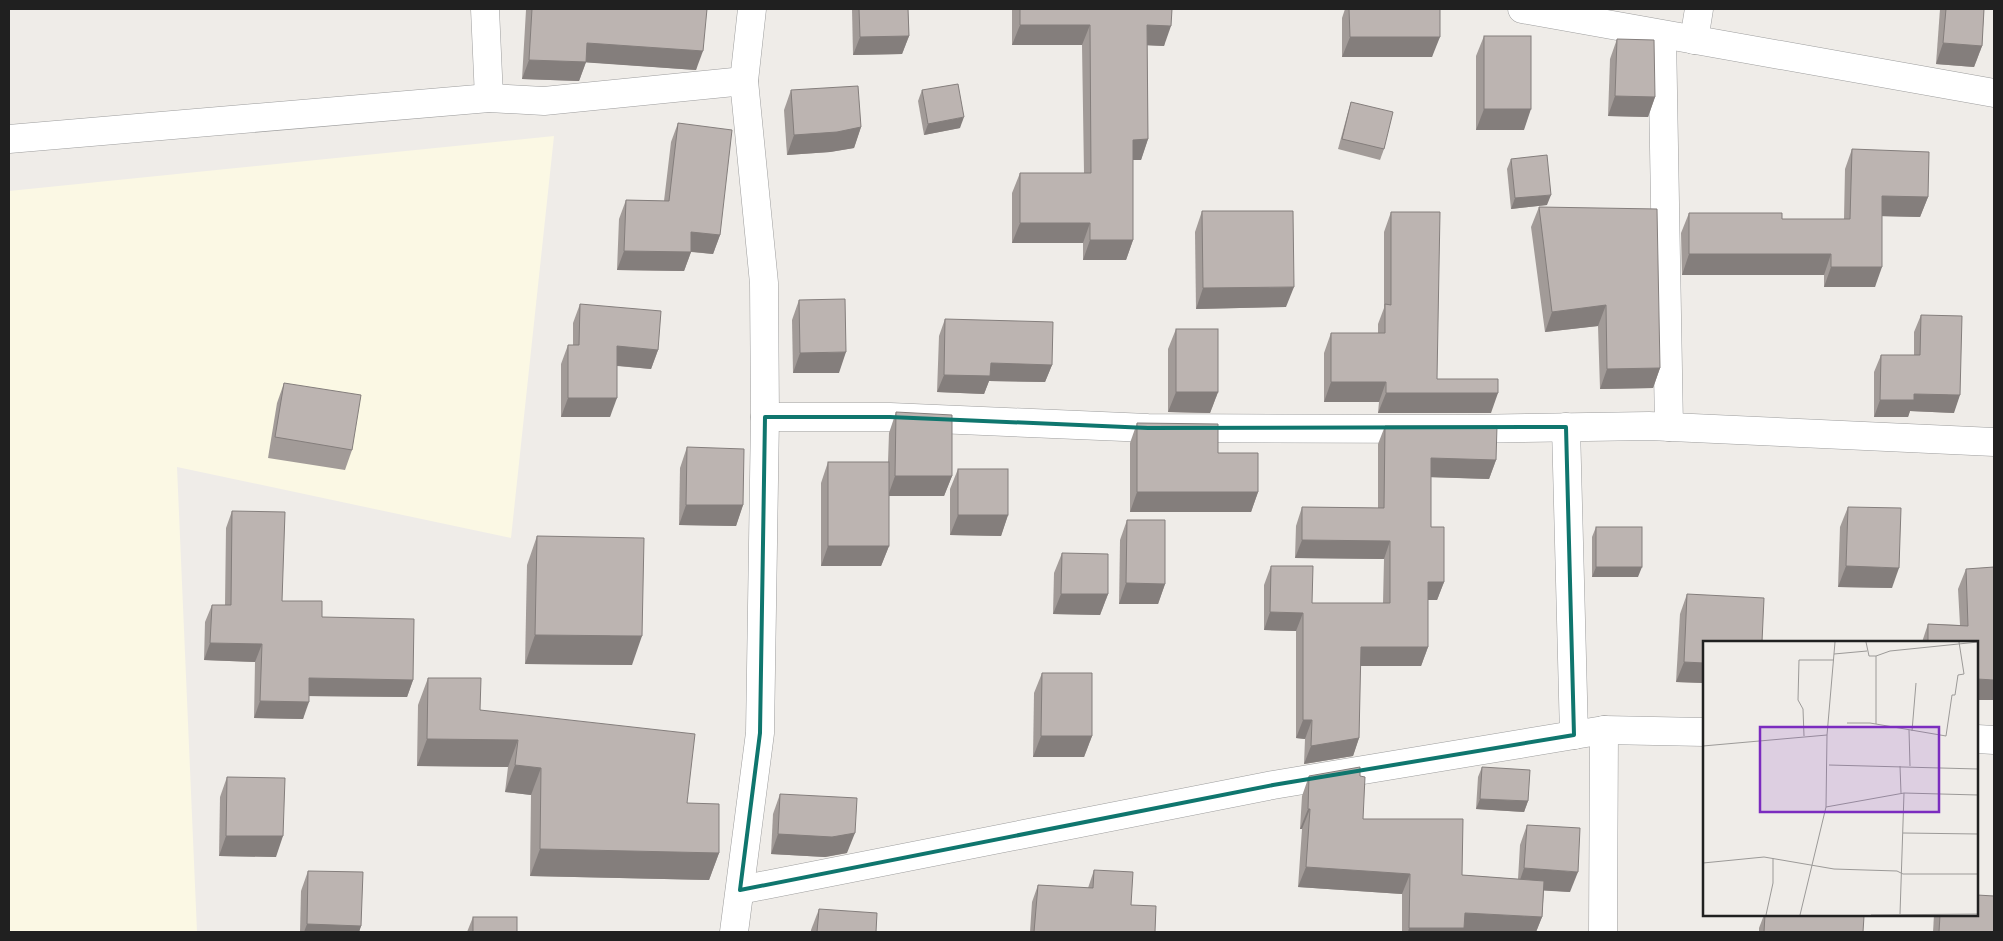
<svg xmlns="http://www.w3.org/2000/svg" width="2003" height="941" viewBox="0 0 2003 941" font-family="'Alegreya Sans',sans-serif">
<style>
.education{fill:#fbf8e4}
.lines{fill:none;stroke-linecap:round;stroke-linejoin:round}
.street-casing{stroke:#9d9d9d;stroke-width:29}
.street{stroke:#fff;stroke-width:28}
.wall{fill:#a29b98}
.shaded-wall{fill:#847e7c}
.building{fill:#bcb4b1;stroke:#847e7c}
.marked{fill:none;stroke:#0f766e;stroke-width:4;stroke-linejoin:round}
.inset-road{fill:none;stroke:#9c9a98;stroke-width:1}
.view{fill:#7b2cbf;fill-opacity:0.15;stroke:#7b2cbf;stroke-width:2.5}
.inset-edge{fill:none;stroke:#202020;stroke-width:2.5}
</style>
<rect width="100%" height="100%" fill="#efece8"/>
<!-- education -->
<polygon class="education" points="554,136 511,538 177,467 197,932 9,932 9,191"/>
<g class="lines">
<!-- street casing -->
<g class="street-casing">
<g id="street">
<polyline points="485,9 489,98"/>
<polyline points="1522,9 1994,93"/>
<polyline points="1662,35 1669,427"/>
<polyline points="1694,40 1699,9"/>
<polyline points="9,139 489,98 544,101 744,81"/>
<polyline points="765,417 890,417 1148,428 1467,429 1649,426 1994,442"/>
<polyline points="1566,427 1574,735"/>
<polyline points="1977,739 1994,740"/>
<polyline points="740,890 1273,785 1604,730 1704,732"/>
<polyline points="734,932 760,733 765,417 764,283 744,81 752,9"/>
<polyline points="1603,932 1604,730"/>
</g>
</g>
<!-- street -->
<use href="#street" class="street"/>
</g>
<!-- wall -->
<g class="wall">
<polygon points="506,9 707,9 696,70 586,62 579,81 522,79 526,10 506,10"/>
<polygon points="852,9 908,9 909,36 902,54 853,55"/>
<polygon points="1012,9 1172,9 1164,46 1147,45 1148,139 1141,160 1133,160 1133,240 1126,260 1083,260 1083,243 1012,243 1012,193 1020,173 1084,173 1082,45 1012,45"/>
<polygon points="1345,9 1440,9 1432,57 1342,57 1342,18"/>
<polygon points="1940,9 1984,9 1982,46 1974,67 1936,64"/>
<polygon points="1484,36 1524,130 1476,130 1476,56"/>
<polygon points="1617,39 1655,97 1648,117 1608,116 1610,59"/>
<polygon points="791,90 861,127 854,148 830,152 787,155 784,110"/>
<polygon points="922,90 960,128 924,135 918,101"/>
<polygon points="1351,102 1384,149 1380,160 1338,149 1348,112"/>
<polygon points="678,123 720,235 713,254 691,252 684,271 617,270 619,219 626,200 664,201 671,142"/>
<polygon points="1852,149 1928,197 1920,217 1882,216 1875,287 1824,287 1824,275 1682,275 1681,233 1689,213 1782,219 1844,219 1845,169"/>
<polygon points="1511,159 1547,205 1511,209 1507,169"/>
<polygon points="1539,207 1660,368 1653,388 1600,389 1598,326 1545,332 1531,227"/>
<polygon points="1202,211 1286,307 1196,309 1195,232"/>
<polygon points="1391,212 1437,379 1491,413 1378,413 1379,402 1324,402 1324,353 1331,333 1378,333 1378,324 1384,308 1384,232"/>
<polygon points="799,300 839,373 793,373 792,320"/>
<polygon points="580,304 658,350 651,369 617,366 610,417 561,417 561,364 568,345 573,345 573,323"/>
<polygon points="1921,315 1954,413 1910,411 1908,417 1874,417 1874,372 1881,355 1914,355 1914,332"/>
<polygon points="945,319 1052,365 1045,382 989,381 984,394 937,392 939,336"/>
<polygon points="1176,329 1218,392 1210,413 1168,412 1168,349"/>
<polygon points="284,383 352,450 345,470 268,458 277,403"/>
<polygon points="896,412 952,476 944,496 889,496 889,546 881,566 821,566 821,483 828,462 888,462 889,433"/>
<polygon points="1137,423 1218,453 1258,492 1251,512 1130,512 1130,443"/>
<polygon points="1385,426 1496,460 1489,479 1431,477 1431,527 1444,582 1437,600 1428,600 1428,647 1421,666 1360,666 1359,738 1353,756 1304,764 1305,739 1296,738 1296,631 1264,630 1264,585 1271,566 1312,603 1383,603 1384,559 1295,558 1296,526 1302,507 1378,508 1378,444"/>
<polygon points="687,447 743,505 736,526 679,525 680,468"/>
<polygon points="958,469 1008,515 1001,536 950,535 950,489"/>
<polygon points="1848,507 1892,588 1838,587 1840,527"/>
<polygon points="232,511 282,601 322,617 413,680 407,697 309,696 303,719 254,718 255,662 204,660 205,622 212,605 225,605 226,528"/>
<polygon points="1127,520 1165,584 1158,604 1119,604 1120,540"/>
<polygon points="1596,527 1638,577 1592,577 1592,537"/>
<polygon points="537,536 632,665 525,664 527,565"/>
<polygon points="1062,553 1108,594 1100,615 1053,614 1054,573"/>
<polygon points="1966,569 1994,700 1977,700 1977,642 1922,642 1928,624 1960,625 1958,589"/>
<polygon points="1687,594 1704,642 1704,683 1676,682 1680,614"/>
<polygon points="1042,673 1092,736 1084,757 1033,757 1034,693"/>
<polygon points="428,678 480,710 687,803 719,853 709,880 530,876 531,795 505,792 508,767 417,766 418,705"/>
<polygon points="1482,767 1528,801 1524,812 1476,809 1478,777"/>
<polygon points="1309,776 1360,776 1363,819 1462,875 1518,879 1520,845 1527,825 1570,892 1544,890 1542,917 1536,932 1402,932 1402,894 1298,887 1302,829 1300,829 1302,796"/>
<polygon points="227,777 276,857 219,856 220,797"/>
<polygon points="780,794 847,853 825,857 771,854 773,814"/>
<polygon points="1094,870 1131,905 1155,932 1030,932 1032,902 1038,885 1088,888"/>
<polygon points="308,871 361,926 359,932 300,932 301,891"/>
<polygon points="819,909 876,932 811,932 811,930"/>
<polygon points="1764,915 1844,915 1863,932 1759,932 1759,928"/>
<polygon points="1934,915 1977,915 1994,932 1933,932"/>
<polygon points="473,917 517,932 467,932"/>
</g>
<!-- shaded-wall -->
<g class="shaded-wall">
<rect x="506" y="9" width="20" height="1"/>
<polygon points="1020,25 1090,25 1082,45 1012,45"/>
<polygon points="1147,25 1171,26 1164,46 1140,45"/>
<polygon points="909,36 902,54 853,55 860,37"/>
<polygon points="1350,37 1440,37 1432,57 1342,57"/>
<polygon points="587,43 703,51 696,70 580,62"/>
<polygon points="1943,43 1982,46 1974,67 1936,64"/>
<polygon points="529,60 586,62 579,81 522,79"/>
<polygon points="1615,96 1655,97 1648,117 1608,116"/>
<polygon points="1484,109 1531,109 1524,130 1476,130"/>
<polygon points="964,117 960,128 924,135 928,124"/>
<polygon points="861,127 854,148 830,152 787,155 794,135"/>
<polygon points="1148,139 1141,160 1126,160 1133,140"/>
<polygon points="1551,195 1547,205 1511,209 1515,198"/>
<polygon points="1882,196 1928,197 1920,217 1875,216"/>
<polygon points="1020,223 1090,223 1083,243 1012,243"/>
<polygon points="691,232 720,235 713,254 685,251"/>
<polygon points="1090,240 1133,240 1126,260 1083,260"/>
<polygon points="624,251 691,252 684,271 617,270"/>
<polygon points="1689,254 1831,254 1824,275 1682,275"/>
<polygon points="1831,267 1882,267 1875,287 1824,287"/>
<polygon points="1294,287 1286,307 1196,309 1203,288"/>
<polygon points="1606,305 1598,326 1545,332 1552,312"/>
<polygon points="617,346 658,350 651,369 610,365"/>
<polygon points="846,352 839,373 793,373 800,353"/>
<polygon points="991,363 1052,365 1045,382 989,381 984,394 937,392 944,375"/>
<polygon points="1660,368 1653,388 1600,389 1607,369"/>
<polygon points="1331,382 1386,382 1379,402 1324,402"/>
<polygon points="1176,392 1218,392 1210,413 1168,412"/>
<polygon points="1386,393 1498,393 1491,413 1378,413"/>
<polygon points="1914,394 1960,395 1954,413 1910,411 1908,417 1874,417 1880,400"/>
<polygon points="568,398 617,398 610,417 561,417"/>
<polygon points="1431,458 1496,460 1489,479 1425,477"/>
<polygon points="895,476 952,476 944,496 888,496"/>
<polygon points="1137,492 1258,492 1251,512 1130,512"/>
<polygon points="686,505 743,505 736,526 679,525"/>
<polygon points="958,515 1008,515 1001,536 950,535"/>
<polygon points="1302,540 1390,541 1384,559 1295,558"/>
<polygon points="828,546 889,546 881,566 821,566"/>
<polygon points="1846,566 1899,568 1892,588 1838,587"/>
<polygon points="1596,567 1642,567 1638,577 1592,577"/>
<polygon points="1428,582 1444,582 1437,600 1422,600"/>
<polygon points="1126,583 1165,584 1158,604 1119,604"/>
<polygon points="1061,594 1108,594 1100,615 1053,614"/>
<polygon points="1270,612 1303,613 1296,631 1264,630"/>
<polygon points="535,635 642,636 632,665 525,664"/>
<polygon points="210,643 262,644 255,662 204,660"/>
<polygon points="1361,647 1428,647 1421,666 1354,666"/>
<polygon points="1684,662 1704,663 1704,683 1676,682"/>
<polygon points="309,678 413,680 407,697 303,696"/>
<polygon points="1977,679 1994,680 1994,700 1977,700"/>
<polygon points="260,701 309,702 303,719 254,718"/>
<polygon points="1303,720 1312,720 1305,739 1296,738"/>
<polygon points="1041,736 1092,736 1084,757 1033,757"/>
<polygon points="1359,738 1353,756 1304,764 1311,746"/>
<polygon points="427,739 518,740 508,767 417,766"/>
<polygon points="515,765 541,768 531,795 505,792"/>
<polygon points="1480,799 1528,801 1524,812 1476,809"/>
<polygon points="1308,809 1310,809 1302,829 1300,829"/>
<polygon points="855,833 847,853 825,857 771,854 778,834"/>
<polygon points="226,836 283,836 276,857 219,856"/>
<polygon points="540,849 719,853 709,880 530,876"/>
<polygon points="1306,867 1410,874 1402,894 1298,887"/>
<polygon points="1524,868 1578,872 1570,892 1517,889"/>
<polygon points="1465,913 1542,917 1536,932 1408,932 1409,928"/>
<polygon points="307,924 361,926 359,932 304,932"/>
</g>
<!-- building -->
<g class="building">
<polygon points="532,9 707,9 703,51 587,43 586,62 529,60"/>
<polygon points="859,9 908,9 909,36 860,37"/>
<polygon points="1020,9 1172,9 1171,26 1147,25 1148,139 1133,140 1133,240 1090,240 1090,223 1020,223 1020,173 1091,173 1090,25 1020,25"/>
<polygon points="1349,9 1440,9 1440,37 1350,37"/>
<polygon points="1946,9 1984,9 1982,46 1943,43"/>
<rect x="1484" y="36" width="47" height="73"/>
<polygon points="1617,39 1654,40 1655,97 1615,96"/>
<polygon points="958,84 964,117 928,124 922,90"/>
<polygon points="858,86 861,127 837,132 794,135 791,90"/>
<polygon points="1351,102 1393,112 1384,149 1342,139"/>
<polygon points="678,123 732,130 720,235 691,232 691,252 624,251 626,200 669,201"/>
<polygon points="1852,149 1929,152 1928,197 1882,196 1882,267 1831,267 1831,254 1689,254 1689,213 1782,213 1782,219 1850,219"/>
<polygon points="1547,155 1551,195 1515,198 1511,159"/>
<polygon points="1539,207 1657,209 1660,368 1607,369 1606,305 1552,312"/>
<polygon points="1202,211 1293,211 1294,287 1203,288"/>
<polygon points="1391,212 1440,212 1437,379 1498,379 1498,393 1386,393 1386,382 1331,382 1331,333 1385,333 1385,304 1391,305"/>
<polygon points="845,299 846,352 800,353 799,300"/>
<polygon points="580,304 661,311 658,350 617,346 617,398 568,398 568,345 579,345"/>
<polygon points="1921,315 1962,316 1960,395 1914,394 1914,400 1880,400 1881,355 1920,355"/>
<polygon points="945,319 1053,322 1052,365 991,363 990,376 944,375"/>
<rect x="1176" y="329" width="42" height="63"/>
<polygon points="284,383 361,395 352,450 275,437"/>
<polygon points="896,412 952,415 952,476 895,476"/>
<polygon points="1137,423 1218,424 1218,453 1258,453 1258,492 1137,492"/>
<polygon points="1385,426 1497,426 1496,460 1431,458 1431,527 1444,527 1444,582 1428,582 1428,647 1361,647 1359,738 1311,746 1312,720 1303,720 1303,613 1270,612 1271,566 1313,566 1312,603 1390,603 1390,541 1302,540 1302,507 1384,508"/>
<polygon points="687,447 744,449 743,505 686,505"/>
<rect x="828" y="462" width="61" height="84"/>
<rect x="958" y="469" width="50" height="46"/>
<polygon points="1848,507 1901,508 1899,568 1846,566"/>
<polygon points="232,511 285,512 282,601 322,601 322,617 414,619 413,680 309,678 309,702 260,701 262,644 210,643 212,605 231,605"/>
<polygon points="1127,520 1165,520 1165,584 1126,583"/>
<rect x="1596" y="527" width="46" height="40"/>
<polygon points="537,536 644,538 642,636 535,635"/>
<polygon points="1062,553 1108,554 1108,594 1061,594"/>
<polygon points="1994,567 1994,680 1977,679 1977,642 1928,642 1928,624 1968,626 1966,569"/>
<polygon points="1687,594 1764,598 1762,642 1704,642 1704,663 1684,662"/>
<polygon points="1042,673 1092,673 1092,736 1041,736"/>
<polygon points="428,678 481,678 480,710 695,734 687,803 719,804 719,853 540,849 541,768 515,765 518,740 427,739"/>
<polygon points="1360,767 1360,776 1365,777 1363,819 1463,819 1462,875 1544,881 1542,917 1465,913 1464,928 1409,928 1410,874 1306,867 1310,809 1308,809 1309,776"/>
<polygon points="1482,767 1530,770 1528,801 1480,799"/>
<polygon points="227,777 285,778 283,836 226,836"/>
<polygon points="780,794 857,798 855,833 832,837 778,834"/>
<polygon points="1527,825 1580,828 1578,872 1524,868"/>
<polygon points="1094,870 1133,872 1131,905 1156,906 1155,932 1034,932 1038,885 1093,888"/>
<polygon points="308,871 363,872 361,926 307,924"/>
<polygon points="1977,895 1994,896 1994,932 1939,932 1940,915 1977,915"/>
<polygon points="819,909 877,913 876,932 817,932"/>
<polygon points="1765,915 1844,915 1864,916 1863,932 1764,932"/>
<rect x="473" y="917" width="44" height="15"/>
</g>
<!-- marked area -->
<path class="marked" d="M 765,417 L 890,417 L 1148,428 L 1566,427 L 1574,735 L 1273,785 L 740,890 L 760,733 Z"/>
<!-- overview -->
<g transform="translate(1703 641)">
<rect width="275" height="275" fill="#efece8"/>
<path class="inset-road" d="M 163,1 L 166,15 L 173,15M 131,13 L 164,10M 144,82 L 167,82 L 243,95 L 249,54 L 252,54 L 255,34 L 261,33 L 256,1M 173,83 L 173,15 L 187,10 L 275,1M 206,89 L 207,125M 209,90 L 213,42M 101,95 L 100,68 L 95,59 L 96,19 L 131,19M 0,105 L 124,94M 126,124 L 275,128M 197,125 L 198,152M 123,166 L 201,152 L 275,154M 200,192 L 275,193M 0,222 L 61,216 L 131,228 L 194,230 L 200,233 L 275,233M 197,273 L 201,152M 63,274 L 70,242 L 70,217M 97,274 L 123,166 L 124,94 L 132,1M 168,274 L 275,273"/>
<path class="view" d="M 57,86 L 236,86 L 236,171 L 57,171 Z"/>
<rect width="275" height="275" class="inset-edge"/>
</g>
<!-- border -->
<rect width="2003" height="941" fill="none" stroke="#202020" stroke-width="20"/>
</svg>
